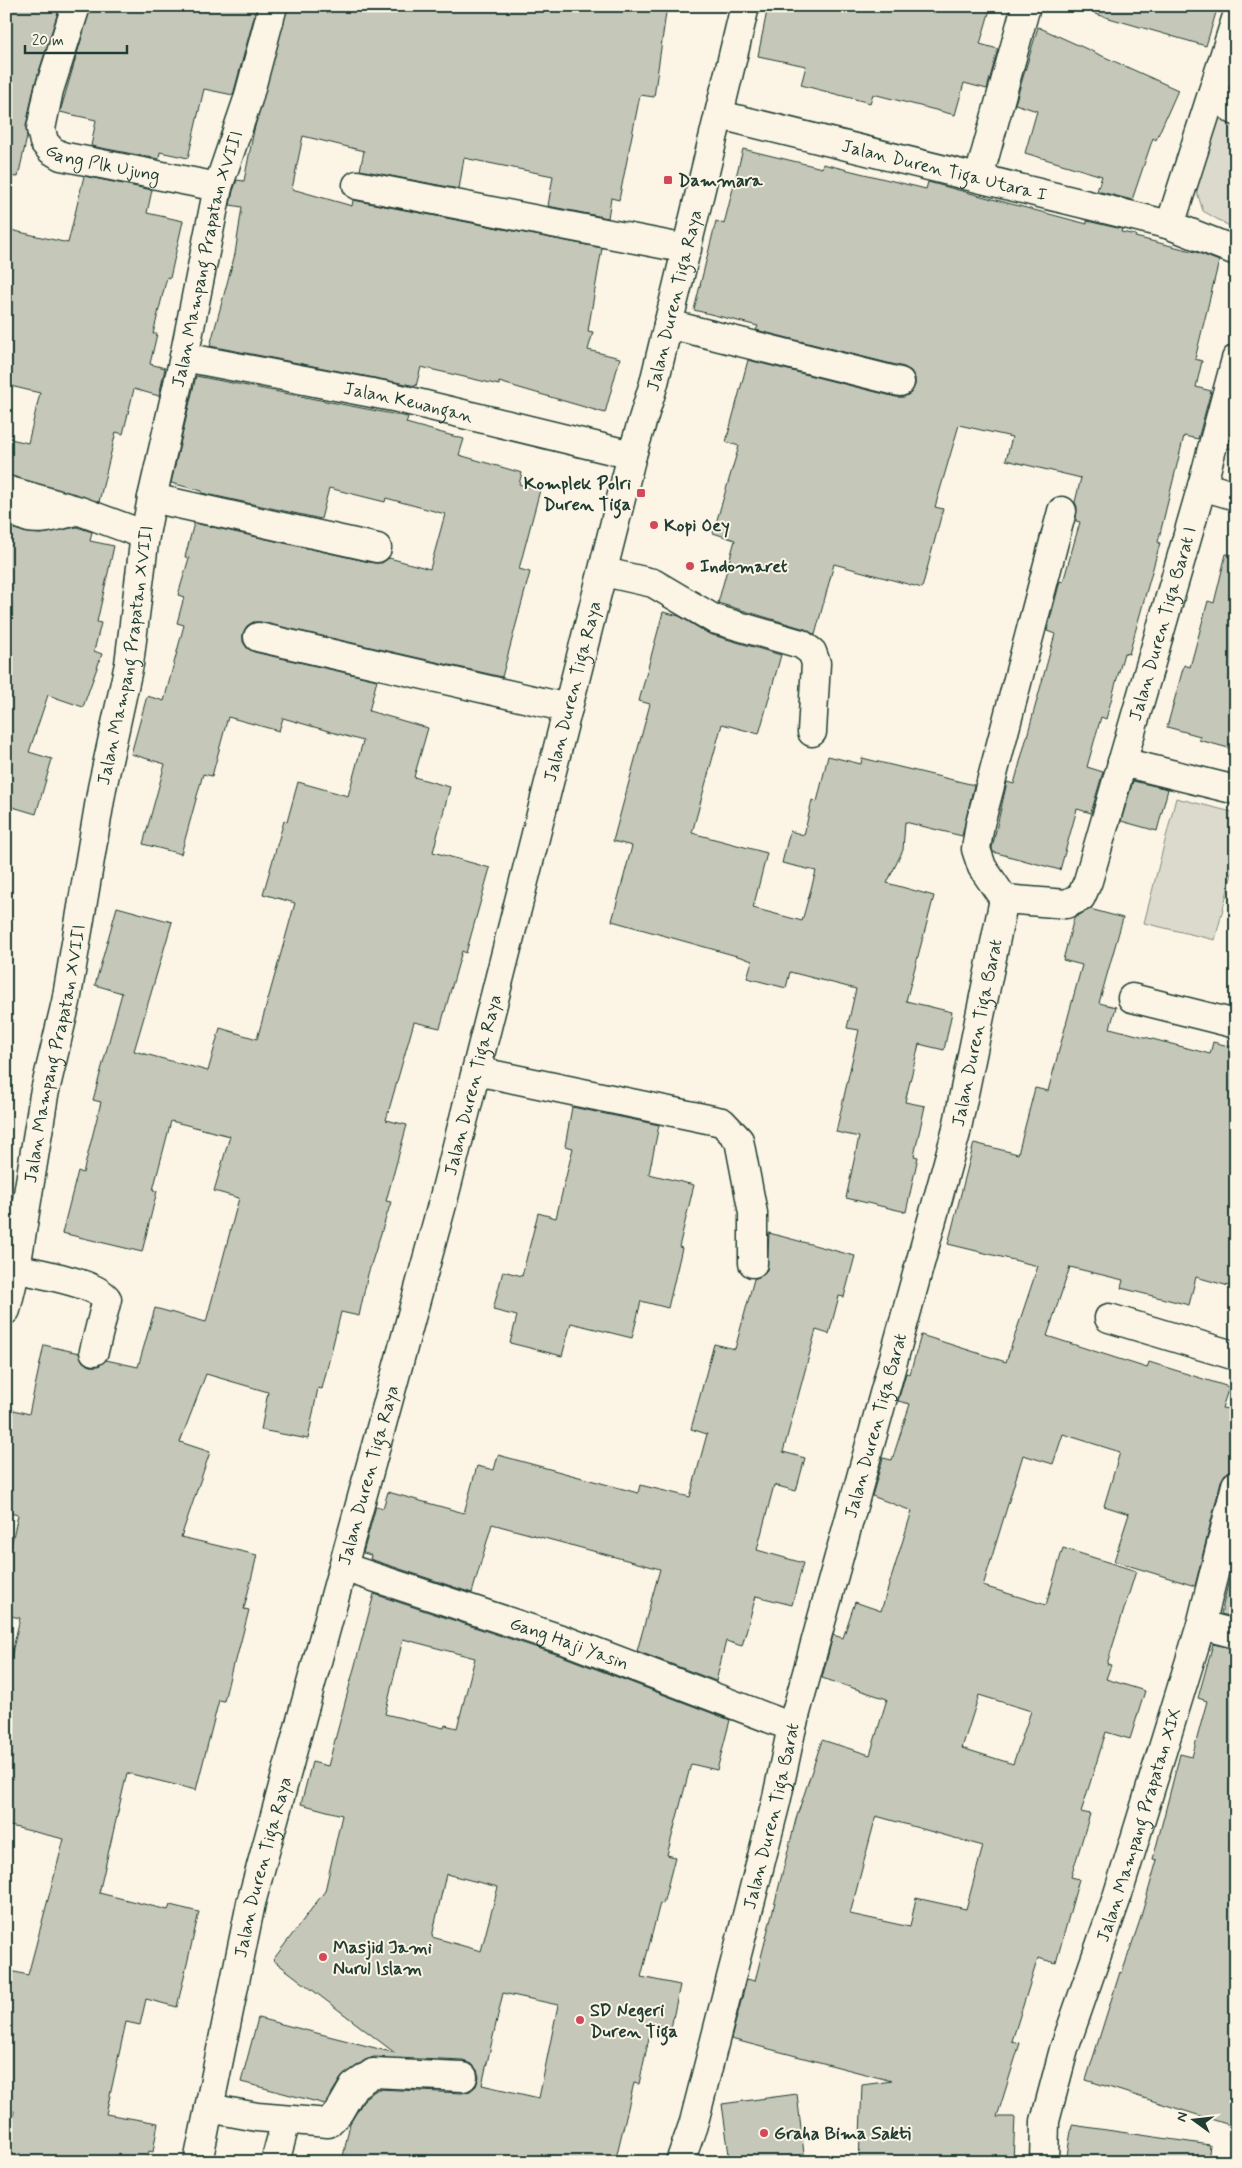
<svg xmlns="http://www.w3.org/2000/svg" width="1242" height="2168" viewBox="0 0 1242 2168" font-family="Mynerve,sans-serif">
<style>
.green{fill:#dcdacc;stroke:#7e8c80}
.building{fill:#c5c7b9;stroke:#1f3d34;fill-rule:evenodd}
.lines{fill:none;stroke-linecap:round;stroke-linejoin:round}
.minor-casing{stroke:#1f3d34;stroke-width:31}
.major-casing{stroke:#1f3d34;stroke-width:31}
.minor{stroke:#fcf5e5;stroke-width:28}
.major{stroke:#fcf5e5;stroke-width:28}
.poi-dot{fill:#d1495b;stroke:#fcf5e5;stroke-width:2}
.labels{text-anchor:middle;stroke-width:4;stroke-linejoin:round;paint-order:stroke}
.street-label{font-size:18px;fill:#1f3d34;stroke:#fcf5e5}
.poi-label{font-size:18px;font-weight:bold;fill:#1f3d34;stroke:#fcf5e5;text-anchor:start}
</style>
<rect width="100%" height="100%" fill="#fcf5e5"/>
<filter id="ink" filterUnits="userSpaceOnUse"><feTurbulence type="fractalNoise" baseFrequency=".02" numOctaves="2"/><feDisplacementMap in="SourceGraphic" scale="10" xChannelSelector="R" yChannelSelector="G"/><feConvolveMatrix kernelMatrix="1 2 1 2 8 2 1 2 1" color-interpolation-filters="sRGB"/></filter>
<g filter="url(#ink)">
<!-- green -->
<g class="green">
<polygon points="1224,116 1236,124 1236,230 1203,211 1195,186 1213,119"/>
<polygon points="1176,798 1236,813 1236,858 1215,940 1144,923"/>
</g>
<!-- building -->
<g class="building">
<polygon points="6,6 60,6 34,87 26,126 27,137 18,177 6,176"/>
<polygon points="91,6 257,6 233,95 204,89 188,158 160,152 159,159 91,146 96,120 60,112"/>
<polygon points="288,6 667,6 654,97 640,95 619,200 611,198 608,218 548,206 553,176 464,158 459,189 360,170 364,151 303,136 292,189 352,206 353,200 602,248 588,331 593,332 588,350 620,358 605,413 499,382 499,385 421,367 416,386 210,346 235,254 242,207 230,205 233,191 237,180 244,181 254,130"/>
<polygon points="768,6 991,6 980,44 998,49 987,89 964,83 955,115 873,94 870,103 801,85 806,66 758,56"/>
<polygon points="1096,6 1218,6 1206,46 1095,14"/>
<polygon points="1038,27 1178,90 1156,140 1153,138 1132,200 1097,191 1102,176 1025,153 1037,111 1015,104"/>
<polygon points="743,149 822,168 823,164 926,189 928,182 1087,224 1087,221 1122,229 1121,232 1136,235 1135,237 1196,252 1219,261 1195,359 1202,361 1196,387 1211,391 1198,439 1184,436 1158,542 1160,543 1129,654 1124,653 1106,719 1101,717 1087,767 1103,772 1091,813 1077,809 1060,870 993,852 992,848 1007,782 1014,784 1055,634 1047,631 1060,581 1063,582 1080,522 1076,521 1077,507 1075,502 1081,478 1006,460 1012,437 959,425 935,507 943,509 922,588 834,564 815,635 805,629 718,603 735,540 713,533 739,446 726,442 748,360 896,397 904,397 911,393 915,385 915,378 911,371 904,367 756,330 758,326 694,310 716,221 724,224"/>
<polygon points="84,176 152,190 147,213 183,221 170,278 167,277 153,334 157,334 150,364 165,368 159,396 134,389 123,434 116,432 99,502 6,475 6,438 28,443 40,393 6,385 6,229 68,243"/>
<polygon points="196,376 408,417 406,423 464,439 459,455 522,473 519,484 540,490 519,569 530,572 502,677 261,622 253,622 247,626 243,633 243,642 247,648 254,652 377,680 369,711 428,728 414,777 450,787 433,852 490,868 466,953 462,951 440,1028 414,1022 386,1120 407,1125 386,1201 391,1202 368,1274 359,1316 341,1312 322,1389 318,1388 308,1439 261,1430 268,1392 206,1374 180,1442 210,1452 181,1537 257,1555 244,1609 249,1610 235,1664 233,1664 224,1701 219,1700 196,1790 127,1773 99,1893 168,1910 170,1905 199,1912 177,2007 146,1999 140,2025 126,2022 106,2114 158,2123 153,2152 149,2151 147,2162 24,2162 6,2158 14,2111 6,2109 6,1970 28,1975 64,1839 6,1825 6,1679 20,1618 6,1615 6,1568 18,1515 6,1512 6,1440 14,1410 29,1414 44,1345 79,1353 83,1362 91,1366 99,1366 106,1360 138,1367 155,1308 206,1322 239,1198 214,1191 230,1136 171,1121 153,1190 157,1191 142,1252 62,1233 78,1171 83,1173 101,1102 93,1100 122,993 95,985 117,907 172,922 134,1051 208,1071 220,1028 257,1039 295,903 263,894 284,821 287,822 298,782 348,796 363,741 283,718 279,731 228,717 212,776 203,774 181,854 143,844 165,764 131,754 147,696 164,701 184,625 177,623 184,597 178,595 189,558 185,557 194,523 374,563 382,563 389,558 430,569 445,514 386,498 385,502 329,488 321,519 202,493 202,491 171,483"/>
<polygon points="1236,420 1236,450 1228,448"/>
<polygon points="77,527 92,532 90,541 114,546 97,622 101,623 94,651 102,654 83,707 48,695 29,752 52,759 36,814 6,805 6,530 14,529 27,533 41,534"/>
<polygon points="1226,554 1236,555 1236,750 1199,740 1200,736 1167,727 1184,665 1190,667 1208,601 1214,603"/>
<polygon points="663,612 679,616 709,634 781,655 759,734 722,724 692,833 767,853 753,908 802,921 816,871 782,863 790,831 804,835 812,800 817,802 828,756 861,764 862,758 974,785 962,836 905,822 903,850 887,883 934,896 906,1001 952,1012 944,1050 919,1044 905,1102 925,1106 914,1156 918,1157 906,1212 846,1198 859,1137 836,1132 859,1030 847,1028 856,989 790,972 786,988 747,978 752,961 744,958 612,921 632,846 613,841 650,704 639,701"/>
<polygon points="1133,781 1168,789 1157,831 1121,821"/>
<path d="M 1090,909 L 1123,918 L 1099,1003 L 1116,1007 L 1110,1028 L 1210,1054 L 1213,1042 L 1236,1048 L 1236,1288 L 1196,1277 L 1189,1305 L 1121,1288 L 1123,1280 L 1070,1267 L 1047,1336 L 1147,1368 L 1149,1362 L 1229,1387 L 1222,1408 L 1236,1410 L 1236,1470 L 1225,1474 L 1221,1481 L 1195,1586 L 1114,1561 L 1129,1514 L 1104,1506 L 1120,1452 L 1063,1434 L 1053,1464 L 1023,1455 L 983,1586 L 1046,1605 L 1063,1548 L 1136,1571 L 1107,1664 L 1111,1665 L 1106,1679 L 1145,1691 L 1130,1739 L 1106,1732 L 1081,1812 L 1090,1814 L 1071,1877 L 1079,1879 L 1056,1963 L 1038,1958 L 1012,2041 L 1020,2043 L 997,2117 L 1015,2117 L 1013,2162 L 859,2162 L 862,2085 L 892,2081 L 731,2039 L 747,1979 L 755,1981 L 796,1819 L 822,1740 L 870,1755 L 887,1699 L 822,1678 L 833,1635 L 843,1638 L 855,1602 L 881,1611 L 912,1511 L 872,1496 L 883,1458 L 892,1460 L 910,1404 L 898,1401 L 906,1373 L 910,1374 L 921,1335 L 1006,1362 L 1038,1266 L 948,1244 L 974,1143 L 1018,1154 L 1035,1088 L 1048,1091 L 1082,965 L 1063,960 L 1074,918 ZM 979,1695 L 1031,1711 L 1013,1764 L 962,1748 ZM 876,1816 L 983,1846 L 966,1909 L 916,1898 L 910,1927 L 850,1914 Z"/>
<polygon points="572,1107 659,1125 649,1174 694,1185 679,1247 682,1248 668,1308 641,1301 632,1338 571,1323 562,1356 510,1343 517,1316 493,1310 503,1271 522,1276 538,1213 556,1218 573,1148 565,1146"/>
<polygon points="769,1233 855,1256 844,1297 839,1296 829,1334 816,1330 783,1452 805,1458 796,1491 774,1485 757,1550 803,1563 792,1605 756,1596 742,1646 726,1641 716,1681 637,1651 660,1569 492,1524 472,1593 370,1559 371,1555 363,1553 376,1506 383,1508 388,1492 464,1513 477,1466 494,1470 498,1455 638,1493 640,1485 690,1497 707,1434 691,1429 714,1344 735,1349 754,1279 761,1276 767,1270"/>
<polygon points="1236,1550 1236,1618 1221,1614"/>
<path d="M 374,1594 L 562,1656 L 730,1720 L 717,1770 L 691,1764 L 667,1855 L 675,1857 L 663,1904 L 660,1903 L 641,1977 L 680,1985 L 671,2028 L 652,2024 L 639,2084 L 634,2083 L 615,2162 L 342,2162 L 350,2123 L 366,2097 L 378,2089 L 462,2093 L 470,2091 L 476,2086 L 479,2077 L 477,2070 L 472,2064 L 464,2061 L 374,2057 L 365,2060 L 341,2078 L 325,2104 L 241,2082 L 258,2018 L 395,2053 L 273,1960 L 325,1891 L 342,1815 L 301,1804 L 312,1762 L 328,1766 ZM 403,1639 L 475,1658 L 457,1728 L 445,1725 L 444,1728 L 385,1714 ZM 446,1874 L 498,1887 L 481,1951 L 432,1937 ZM 503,1993 L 558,2005 L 539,2098 L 482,2085 Z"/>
<polygon points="1213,1644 1236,1649 1236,2105 1233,2126 1086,2080 1120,1972 1122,1973 1140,1920 1157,1860 1153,1859 1180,1754 1192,1757 1207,1701 1198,1698"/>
<polygon points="797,2094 805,2162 730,2162 722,2104"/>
<polygon points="1072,2125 1210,2145 1208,2162 1066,2162"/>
</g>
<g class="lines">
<!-- minor casing -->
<g class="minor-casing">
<g id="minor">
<path id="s1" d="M 76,6 L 49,90 L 41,129 L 44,142 L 51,150 L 61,156 L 218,187"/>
<polyline points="1212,94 1236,111"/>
<path id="s2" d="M 720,115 L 1170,225 L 1236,251"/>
<polyline points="979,177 1026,6"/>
<polyline points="357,185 687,249"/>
<polyline points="1170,225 1236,19"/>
<polyline points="668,324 900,382"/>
<path id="s3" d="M 184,357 L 393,397 L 632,455"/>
<polyline points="1202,486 1236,496"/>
<polyline points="6,490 80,511 145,535"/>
<polyline points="152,498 377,548"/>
<path d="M 6,515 C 15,510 20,515 29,518 C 43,521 59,515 72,512"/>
<polyline points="604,572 653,583 714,619 801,644 812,652 816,663 812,732"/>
<polyline points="258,637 568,708"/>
<polyline points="1122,762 1236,790"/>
<path id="s4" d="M 1004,899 L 1066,904 L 1081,897 L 1088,881 L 1202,486 L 1236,359"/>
<polyline points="1004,899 982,867 976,849 980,824 1062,511"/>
<polyline points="1132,998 1236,1024"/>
<polyline points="476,1071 722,1122 739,1140 753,1213 753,1263"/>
<path d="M 16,1268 C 38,1274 95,1282 107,1299 L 94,1351"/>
<path id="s5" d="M 6,1310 L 16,1268 L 44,1095 L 66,1002 L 102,788 L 129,664 L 145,535 L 152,498 L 184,357 L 218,187 L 248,99 L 273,6"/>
<polyline points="1109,1318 1236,1356"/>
<path id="s6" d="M 343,1567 L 567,1641 L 792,1727"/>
<polyline points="1201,1625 1236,1634"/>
<polyline points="209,2108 257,2117 328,2123 339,2112 354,2086 373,2073 463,2077"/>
<polyline points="275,2162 286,2121"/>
<path id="s7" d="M 680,2162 L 694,2122 L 776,1802 L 792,1727 L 956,1133 L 1004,899"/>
<path id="s8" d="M 1044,2162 L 1045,2121 L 1064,2049 L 1117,1897 L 1201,1625 L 1236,1485"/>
</g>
</g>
<!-- major casing -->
<g class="major-casing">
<g id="major">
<path id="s9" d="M 198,2162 L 251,1903 L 443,1201 L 632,455 L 654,383 L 745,6"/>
</g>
</g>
<!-- minor -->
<use href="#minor" class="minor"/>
<!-- major -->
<use href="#major" class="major"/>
</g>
</g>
<!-- markers -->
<g class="poi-dot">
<rect x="663" y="175" width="10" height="10" rx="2.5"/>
<rect x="636" y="488" width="10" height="10" rx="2.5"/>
<circle cx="654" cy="525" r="5"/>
<circle cx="690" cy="566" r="5"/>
<circle cx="323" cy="1957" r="5"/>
<circle cx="580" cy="2020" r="5"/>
<circle cx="764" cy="2133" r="5"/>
</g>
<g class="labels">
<!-- street labels -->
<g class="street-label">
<text dy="6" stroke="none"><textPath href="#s1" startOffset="206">Gang Plk Ujung</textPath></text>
<text dy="6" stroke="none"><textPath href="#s2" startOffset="231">Jalan Duren Tiga Utara I</textPath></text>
<text dy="6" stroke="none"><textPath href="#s5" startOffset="1071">Jalan Mampang Prapatan XVIII</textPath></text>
<text dy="6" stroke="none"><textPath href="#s9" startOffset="1922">Jalan Duren Tiga Raya</textPath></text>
<text dy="6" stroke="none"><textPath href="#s3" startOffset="229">Jalan Keuangan</textPath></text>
<text dy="6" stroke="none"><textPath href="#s4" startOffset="364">Jalan Duren Tiga Barat I</textPath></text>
<text dy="6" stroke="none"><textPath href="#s5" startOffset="666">Jalan Mampang Prapatan XVIII</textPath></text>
<text dy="6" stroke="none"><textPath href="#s9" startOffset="1518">Jalan Duren Tiga Raya</textPath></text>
<text dy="6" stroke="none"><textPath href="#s7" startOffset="1168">Jalan Duren Tiga Barat</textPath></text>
<text dy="6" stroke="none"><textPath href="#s5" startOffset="261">Jalan Mampang Prapatan XVIII</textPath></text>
<text dy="6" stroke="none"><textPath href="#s9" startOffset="1112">Jalan Duren Tiga Raya</textPath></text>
<text dy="6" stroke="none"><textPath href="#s7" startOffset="762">Jalan Duren Tiga Barat</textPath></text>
<text dy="6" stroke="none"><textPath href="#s9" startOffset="708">Jalan Duren Tiga Raya</textPath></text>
<text dy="6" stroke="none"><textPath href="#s6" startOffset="239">Gang Haji Yasin</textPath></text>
<text dy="6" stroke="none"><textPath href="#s7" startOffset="358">Jalan Duren Tiga Barat</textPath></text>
<text dy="6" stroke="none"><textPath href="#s8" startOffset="352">Jalan Mampang Prapatan XIX</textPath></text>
<text dy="6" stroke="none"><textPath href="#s9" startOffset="302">Jalan Duren Tiga Raya</textPath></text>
</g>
<!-- poi labels -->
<g class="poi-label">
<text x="678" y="186">Dammara</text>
<text x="631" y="489" text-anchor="end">Komplek Polri<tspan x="631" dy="21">Duren Tiga</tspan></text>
<text x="664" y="531">Kopi Oey</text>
<text x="700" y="572">Indomaret</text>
<text x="333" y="1953">Masjid Jami<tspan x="333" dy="21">Nurul Islam</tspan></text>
<text x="590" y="2016">SD Negeri<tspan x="590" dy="21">Duren Tiga</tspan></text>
<text x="774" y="2139">Graha Bima Sakti</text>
</g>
</g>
<!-- margin -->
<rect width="1242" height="2168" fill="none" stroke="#fcf5e5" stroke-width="25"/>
<rect x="12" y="12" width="1217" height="2143" fill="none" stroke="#1f3d34" stroke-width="2" filter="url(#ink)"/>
<!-- north arrow -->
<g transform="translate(1194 2120) rotate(285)" stroke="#fcf5e5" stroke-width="4" paint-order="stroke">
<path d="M0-4L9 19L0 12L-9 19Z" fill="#1f3d34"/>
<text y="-8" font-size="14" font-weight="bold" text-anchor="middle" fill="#1f3d34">N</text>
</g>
<!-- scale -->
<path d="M25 45v8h102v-8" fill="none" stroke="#1f3d34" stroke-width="2.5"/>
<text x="32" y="45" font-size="15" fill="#1f3d34" stroke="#fcf5e5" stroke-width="4" paint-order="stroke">20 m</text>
</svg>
